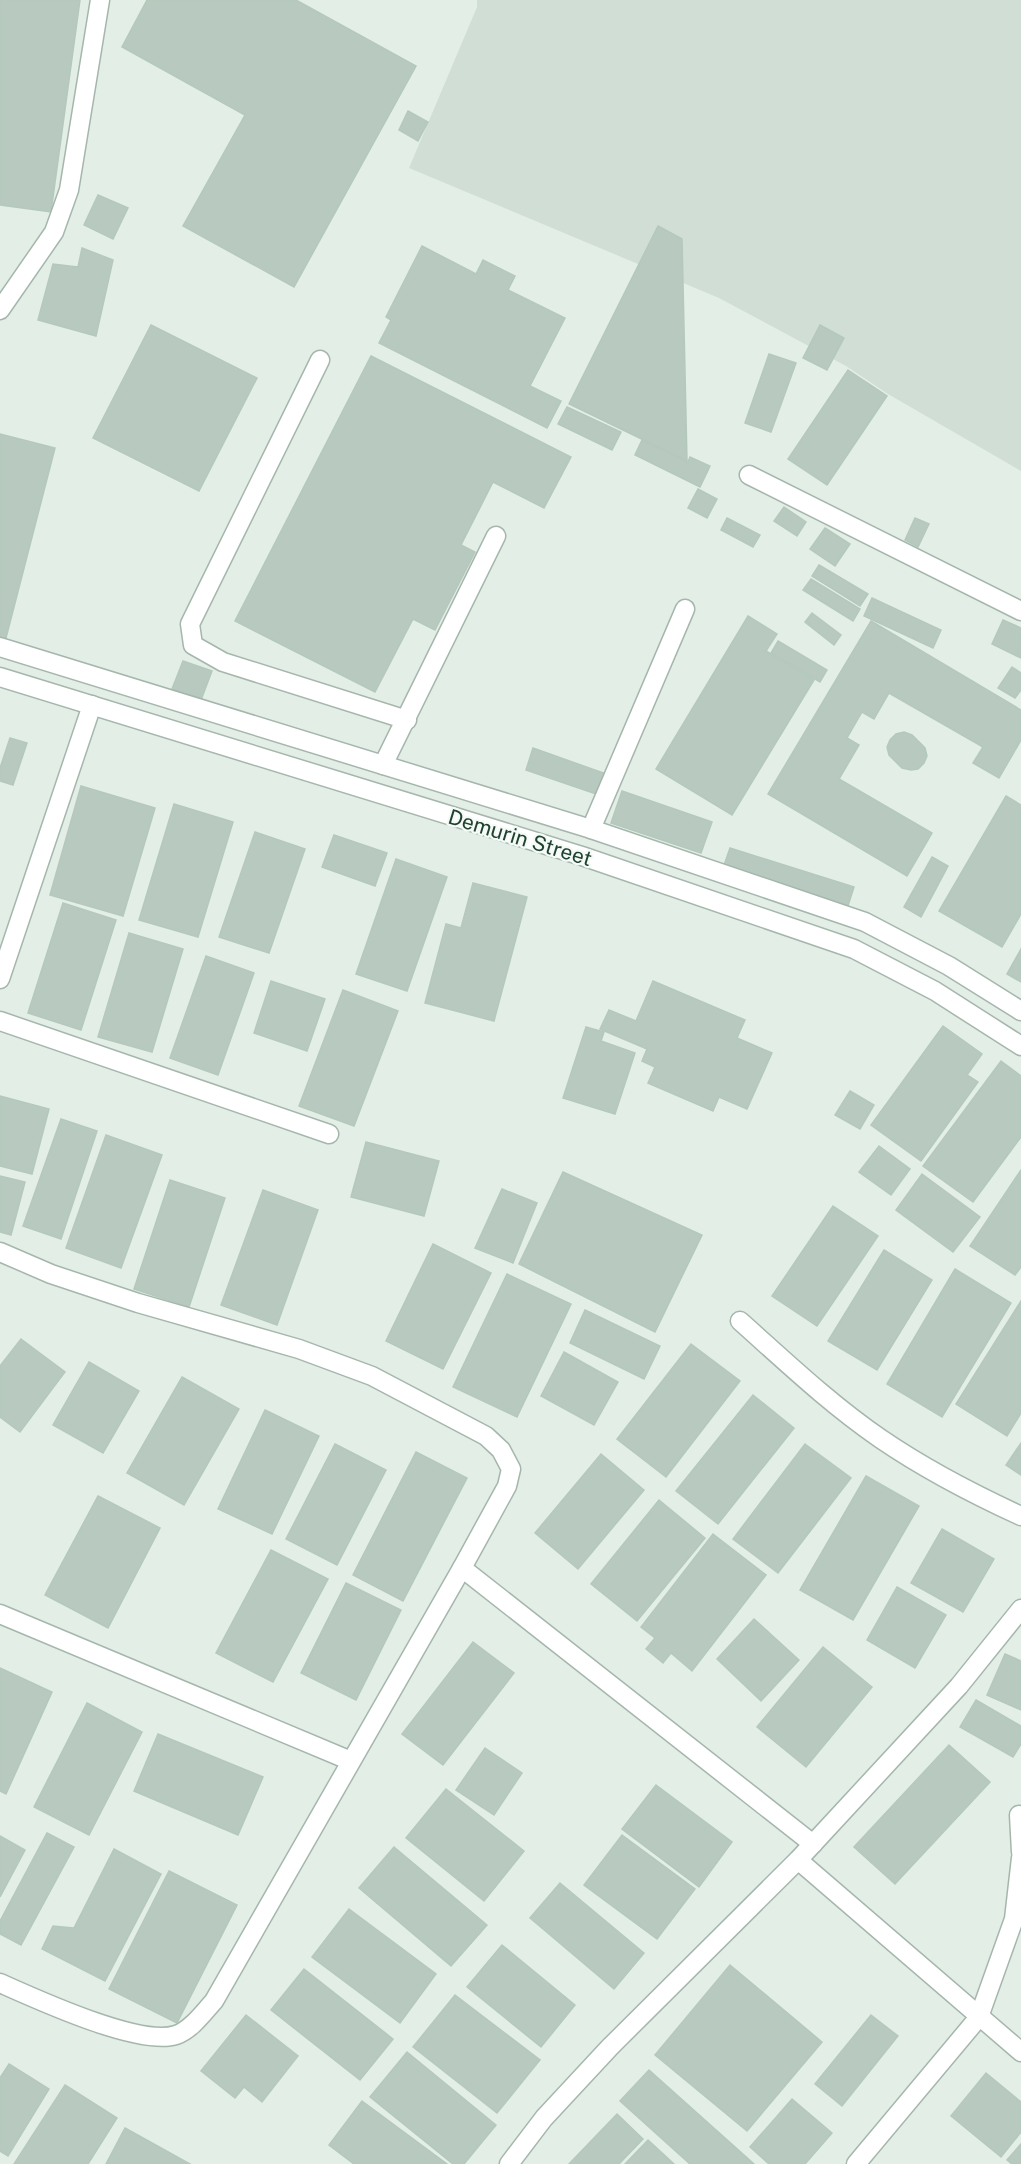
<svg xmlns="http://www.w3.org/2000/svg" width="1021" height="2164" viewBox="0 0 1021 2164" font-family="'Public Sans',sans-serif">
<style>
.built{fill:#d1ded5}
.building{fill:#b8c9bf;stroke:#b4c9bc;stroke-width:1.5}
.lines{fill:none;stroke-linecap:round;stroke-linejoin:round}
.minor-casing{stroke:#a5b7ad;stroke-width:21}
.minor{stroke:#fff;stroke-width:18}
.labels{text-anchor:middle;stroke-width:4.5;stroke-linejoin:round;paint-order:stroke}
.street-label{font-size:21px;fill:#204231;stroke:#f4faf6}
</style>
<rect width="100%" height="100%" fill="#e3eee7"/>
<!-- built -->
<polygon class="built" points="477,0 1021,0 1021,471 888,394 846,366 719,298 409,168 477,7"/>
<!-- building -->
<g class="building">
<polygon points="0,0 80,0 51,212 0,205"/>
<polygon points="147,0 296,0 416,66 294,287 183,226 245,115 122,47"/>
<polygon points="408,111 428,122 418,141 399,130"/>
<polygon points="98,195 128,208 113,239 84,225"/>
<polygon points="658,226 682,239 687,461 569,404"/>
<polygon points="422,246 476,274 483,260 515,276 508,290 565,318 530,386 561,401 547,428 379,343 391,320 386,317"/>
<polygon points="82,248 113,260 96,336 38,320 53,264 78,267"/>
<polygon points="151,325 257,378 199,491 93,438"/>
<polygon points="820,325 844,338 827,370 803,358"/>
<polygon points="769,354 796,363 771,432 745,423"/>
<polygon points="371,356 571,457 544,508 493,482 461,545 475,552 435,630 413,619 375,692 235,621"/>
<polygon points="848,370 887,396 827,485 788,459"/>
<polygon points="567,407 621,432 612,450 558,424"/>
<polygon points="0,434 55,448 5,642 0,641"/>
<polygon points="642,440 688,462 690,457 710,466 700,487 635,455"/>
<polygon points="698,489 717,499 707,518 688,508"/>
<polygon points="784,507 806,522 797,536 774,521"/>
<polygon points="727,518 760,535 753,547 721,530"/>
<polygon points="915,518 929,524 918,547 905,540"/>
<polygon points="825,528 850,544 835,566 810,549"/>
<polygon points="819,565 868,594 860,606 812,576"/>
<polygon points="811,579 860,609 853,621 803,590"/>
<polygon points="872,598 941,630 933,648 864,616"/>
<polygon points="812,613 841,635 834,645 805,622"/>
<polygon points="748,616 777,634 766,651 814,680 732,815 656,769"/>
<polygon points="1003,620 1021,628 1021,658 992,644"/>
<polygon points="871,621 1021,710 1021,740 999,778 973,763 983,747 889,693 874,719 862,712 847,738 859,745 839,779 932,833 907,876 768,794"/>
<polygon points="778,641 827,670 820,682 771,653"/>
<polygon points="183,661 212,671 201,700 172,689"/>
<polygon points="1012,667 1021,673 1021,690 1015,698 998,688"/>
<polygon points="904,732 912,735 925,748 927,756 924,763 918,769 911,770 902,768 889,755 887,747 890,740 896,734"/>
<polygon points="10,738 27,743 13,785 0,781 0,768"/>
<polygon points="533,748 609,775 602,796 526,770"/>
<polygon points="81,786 155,808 123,916 50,895"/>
<polygon points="622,791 712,822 701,853 611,823"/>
<polygon points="1006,796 1021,805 1021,914 1002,947 939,911"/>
<polygon points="174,804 233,822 198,937 139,920"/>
<polygon points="255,832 305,849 269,953 219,937"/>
<polygon points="334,835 387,853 375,886 322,867"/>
<polygon points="730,848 854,887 846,912 722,871"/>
<polygon points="932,857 948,866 921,917 904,907"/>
<polygon points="396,859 447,877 407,991 356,974"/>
<polygon points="473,883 527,897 494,1021 425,1003 446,924 461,928"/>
<polygon points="63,903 116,920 81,1030 28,1013"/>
<polygon points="129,933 183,949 152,1052 98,1037"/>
<polygon points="1021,949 1021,982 1007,974"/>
<polygon points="206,956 254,973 218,1075 170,1058"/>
<polygon points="271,981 325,999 307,1051 254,1033"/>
<polygon points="653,981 745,1020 737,1038 772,1053 747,1109 719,1097 713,1111 648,1083 655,1067 642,1061 647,1049 600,1029 609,1010 636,1021"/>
<polygon points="343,990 398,1011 354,1126 299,1106"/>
<polygon points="943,1026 982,1054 967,1075 978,1082 921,1161 871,1125"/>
<polygon points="586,1027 604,1032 601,1041 635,1053 615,1114 563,1098"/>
<polygon points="1001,1061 1021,1076 1021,1137 973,1202 923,1166"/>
<polygon points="850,1091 874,1105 860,1129 835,1115"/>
<polygon points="0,1096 49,1109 32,1174 0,1166"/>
<polygon points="61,1119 97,1131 61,1239 23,1226"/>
<polygon points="106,1135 162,1155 121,1268 66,1248"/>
<polygon points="366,1142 439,1161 424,1216 351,1197"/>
<polygon points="879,1146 910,1169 891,1195 859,1172"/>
<polygon points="1021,1170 1021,1267 1015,1275 970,1246"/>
<polygon points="563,1172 702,1235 655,1332 519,1264"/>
<polygon points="922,1174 980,1217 953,1252 896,1210"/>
<polygon points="0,1176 25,1182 11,1235 0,1232"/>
<polygon points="170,1180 225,1198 189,1307 134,1289"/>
<polygon points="502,1189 537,1203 513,1263 475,1248"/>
<polygon points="263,1190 318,1210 277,1325 221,1305"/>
<polygon points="833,1206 878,1236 817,1326 772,1296"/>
<polygon points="433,1244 491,1273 443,1369 386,1341"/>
<polygon points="884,1250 932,1280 877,1370 828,1341"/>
<polygon points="955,1269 1011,1303 942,1417 887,1384"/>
<polygon points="507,1274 571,1304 517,1417 453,1387"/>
<polygon points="1021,1301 1021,1413 1007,1436 956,1404"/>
<polygon points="585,1310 660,1346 644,1379 570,1343"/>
<polygon points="21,1339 65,1372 20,1432 0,1417 0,1366"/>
<polygon points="691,1344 740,1381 666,1477 617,1439"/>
<polygon points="564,1352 618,1382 594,1425 541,1396"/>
<polygon points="89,1362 139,1391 103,1453 53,1425"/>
<polygon points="182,1377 239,1409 184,1505 127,1473"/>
<polygon points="753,1395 794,1428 718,1524 676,1491"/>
<polygon points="265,1410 319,1436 272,1534 218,1509"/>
<polygon points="1021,1443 1021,1475 1006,1465"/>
<polygon points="335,1444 386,1470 337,1565 286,1539"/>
<polygon points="805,1444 851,1478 778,1573 733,1539"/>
<polygon points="416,1452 467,1478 403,1601 353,1575"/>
<polygon points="601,1454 644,1490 578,1569 535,1533"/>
<polygon points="866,1476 919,1506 853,1620 800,1590"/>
<polygon points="98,1496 160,1528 108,1628 45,1595"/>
<polygon points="659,1500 705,1538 637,1621 591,1584"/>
<polygon points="942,1529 994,1559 963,1612 911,1583"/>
<polygon points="713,1534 766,1575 692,1671 671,1653 663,1663 646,1649 655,1638 641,1627"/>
<polygon points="271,1550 328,1579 273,1682 216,1653"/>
<polygon points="346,1583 401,1610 356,1700 301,1673"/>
<polygon points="897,1587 946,1615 915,1668 867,1640"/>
<polygon points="754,1619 799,1660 761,1701 717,1659"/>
<polygon points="473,1642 514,1673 443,1765 402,1734"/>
<polygon points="823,1647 872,1687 806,1767 757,1727"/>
<polygon points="1005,1654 1021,1661 1021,1710 987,1695"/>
<polygon points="0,1668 52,1692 6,1794 0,1791"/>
<polygon points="976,1700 1021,1726 1021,1744 1013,1757 960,1727"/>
<polygon points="87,1703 142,1732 89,1835 34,1807"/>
<polygon points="158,1734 263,1777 238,1835 134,1791"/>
<polygon points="949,1745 990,1782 895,1884 854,1847"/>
<polygon points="485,1748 522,1773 494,1815 456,1790"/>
<polygon points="656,1785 732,1842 699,1887 622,1829"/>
<polygon points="446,1789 524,1851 484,1901 406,1838"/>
<polygon points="47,1833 74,1847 21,1945 0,1934 0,1921"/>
<polygon points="622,1835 695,1889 657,1939 584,1885"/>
<polygon points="0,1836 25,1850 0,1897"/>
<polygon points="394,1847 487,1925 451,1966 359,1888"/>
<polygon points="114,1849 161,1874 105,1981 42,1949 53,1926 74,1928"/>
<polygon points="169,1871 237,1905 177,2023 109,1989"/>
<polygon points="560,1883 644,1953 614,1989 530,1918"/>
<polygon points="349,1909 436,1974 400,2023 312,1957"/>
<polygon points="502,1945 575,2005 541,2047 467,1987"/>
<polygon points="730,1965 822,2042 747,2131 655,2055"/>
<polygon points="304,1969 393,2039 360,2080 271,2010"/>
<polygon points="455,1995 540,2060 497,2113 413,2047"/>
<polygon points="246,2015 298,2056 262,2102 244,2087 235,2098 201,2071"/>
<polygon points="871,2015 898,2036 842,2106 815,2084"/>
<polygon points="407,2052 496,2125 464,2164 453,2164 370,2097"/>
<polygon points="9,2064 49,2089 8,2156 0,2151 0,2078"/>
<polygon points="649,2070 754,2164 690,2164 620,2101"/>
<polygon points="986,2073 1021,2102 1021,2132 1001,2157 951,2116"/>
<polygon points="65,2085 117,2118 88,2164 14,2164"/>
<polygon points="792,2099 832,2133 805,2164 769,2164 750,2147"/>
<polygon points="362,2101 447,2164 354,2164 329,2145"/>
<polygon points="617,2114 643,2139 619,2164 569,2164"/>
<polygon points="125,2128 190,2164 106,2164"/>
<polygon points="648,2140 674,2164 625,2164"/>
<polygon points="1021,2144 1021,2164 1012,2164 1007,2160"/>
</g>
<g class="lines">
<!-- minor casing -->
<g class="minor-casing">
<g id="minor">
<polyline points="0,310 54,232 69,190 100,0"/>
<polyline points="320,360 190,624 193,645 223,662 407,720"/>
<polyline points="749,475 1021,611"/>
<polyline points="0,647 591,829 865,922 949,966 1021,1011"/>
<polyline points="0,677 582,856 854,949 935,991 1021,1046"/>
<polyline points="383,765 496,536"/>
<polyline points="591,829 685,609"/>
<polyline points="0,979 92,705"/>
<polyline points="0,1021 329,1134"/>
<path d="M 0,1252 L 51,1274 L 138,1303 L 299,1349 L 372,1376 L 486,1436 L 501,1450 L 511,1469 L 507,1486 L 462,1568 L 214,2001 C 204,2012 191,2030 176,2035 C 140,2047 36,1999 0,1983"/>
<path d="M 740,1321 C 786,1362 830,1404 881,1439 C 925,1469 973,1494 1021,1516"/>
<polyline points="462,1568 813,1844"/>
<polyline points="0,1614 351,1761"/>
<polyline points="1019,1815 1021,1852"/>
<polyline points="798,1860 1021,2052"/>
<polyline points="509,2164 544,2118 610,2047 798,1860 959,1686 1021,1609"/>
<polyline points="856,2164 979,2017 1014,1919 1021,1858"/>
</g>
</g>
<!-- minor -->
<use href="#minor" class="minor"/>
</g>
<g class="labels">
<!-- street labels -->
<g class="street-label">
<text transform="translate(520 838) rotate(17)" y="7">Demurin Street</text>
</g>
</g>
</svg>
